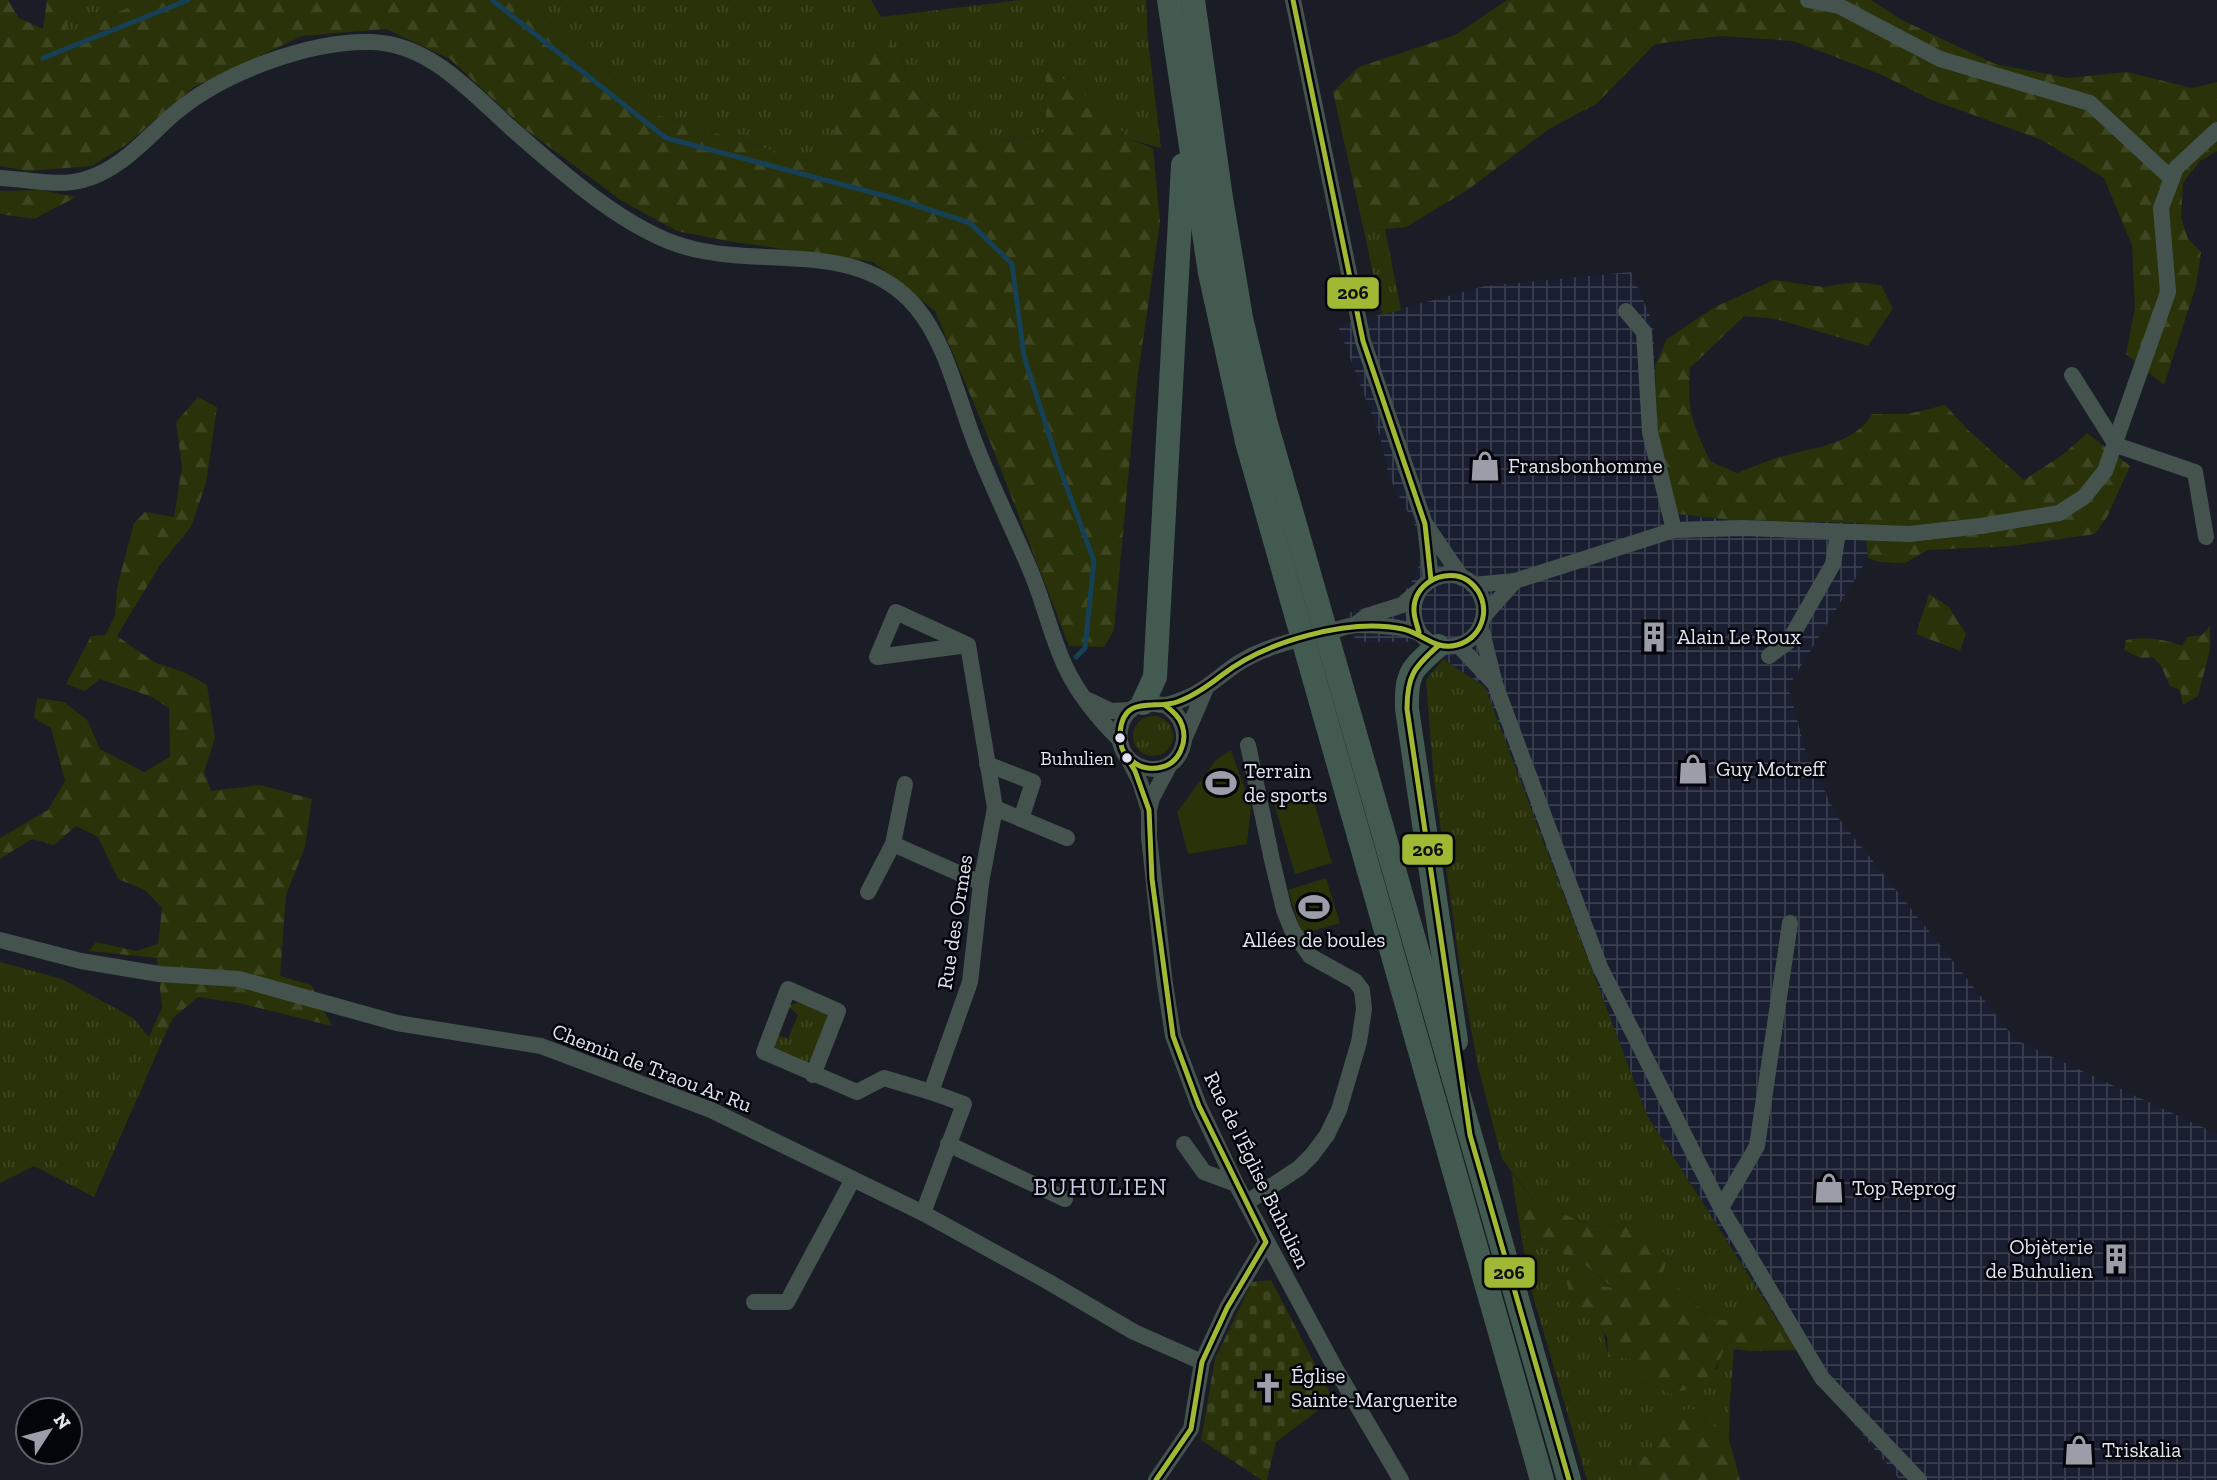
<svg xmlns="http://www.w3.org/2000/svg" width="2217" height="1480" viewBox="0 0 2217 1480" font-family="'Zilla Slab',serif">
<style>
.industrial{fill:url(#industrial-grid)}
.grass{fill:url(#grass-tufts)}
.forest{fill:url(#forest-firs)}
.cemetery{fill:url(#cemetery-stones)}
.green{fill:#293209}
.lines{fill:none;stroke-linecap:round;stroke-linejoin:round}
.stream{stroke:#164055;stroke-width:5}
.minor{stroke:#45534f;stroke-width:16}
.highway{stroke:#435a50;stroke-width:24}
.bus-1-casing{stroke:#04050b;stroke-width:10}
.bus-1{stroke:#9fb935;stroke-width:5}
.bus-dot{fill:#e1e4ef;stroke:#04050b;stroke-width:2.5}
.labels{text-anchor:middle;stroke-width:5;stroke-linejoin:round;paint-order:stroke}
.bus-label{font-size:19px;fill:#e1e4ef;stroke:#04050b;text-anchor:end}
.poi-label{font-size:21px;fill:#e1e4ef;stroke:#04050b;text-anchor:start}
.street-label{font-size:21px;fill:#e1e4ef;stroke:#04050b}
.quarter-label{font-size:24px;letter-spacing:2px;fill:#c5cbe0;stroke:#04050b}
.line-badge{stroke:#04050b;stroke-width:2.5}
.pale-badge-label{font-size:19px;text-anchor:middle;font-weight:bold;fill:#111}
</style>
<defs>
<pattern id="industrial-grid" width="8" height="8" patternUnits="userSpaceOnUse" patternTransform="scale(1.75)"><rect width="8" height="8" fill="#191e31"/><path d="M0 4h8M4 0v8" fill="none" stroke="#3a3f4f"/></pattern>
<pattern id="grass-tufts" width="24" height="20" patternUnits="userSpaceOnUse" patternTransform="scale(1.75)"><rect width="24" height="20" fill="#293209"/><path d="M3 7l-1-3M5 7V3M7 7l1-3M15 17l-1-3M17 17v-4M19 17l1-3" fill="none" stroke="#3e4621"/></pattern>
<pattern id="forest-firs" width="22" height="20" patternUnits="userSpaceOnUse" patternTransform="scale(1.75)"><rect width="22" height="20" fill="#293209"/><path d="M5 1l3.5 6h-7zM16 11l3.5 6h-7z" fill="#3e4621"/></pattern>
<pattern id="cemetery-stones" width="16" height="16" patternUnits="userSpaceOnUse" patternTransform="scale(1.75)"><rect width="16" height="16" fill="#293209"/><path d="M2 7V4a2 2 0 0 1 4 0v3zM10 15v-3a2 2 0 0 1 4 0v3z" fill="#3e4621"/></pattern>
</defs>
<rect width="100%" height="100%" fill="#1a1d25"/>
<!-- industrial -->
<polygon class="industrial" points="1631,272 1653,323 1657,429 1678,514 1734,520 1865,523 1868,558 1788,687 1806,752 1836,815 2016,1040 2217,1134 2217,1480 1900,1480 1811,1372 1647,1115 1485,687 1418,642 1356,642 1348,613 1398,598 1410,585 1418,569 1421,550 1415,526 1389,477 1380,436 1338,326 1485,286"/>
<!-- grass -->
<g class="grass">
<polygon points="73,0 144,0 63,38"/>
<polygon points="525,0 871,0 881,17 1021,0 1146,0 1148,39 1161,148 1128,139 1103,106 1075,90 1045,62 1046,131 1022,140 991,141 945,120 909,86 900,50 822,166 657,115"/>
<polygon points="1385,229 1401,310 1382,315 1364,231"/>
<polygon points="1443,659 1485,687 1647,1115 1774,1315 1713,1322 1690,1297 1662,1276 1667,1259 1657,1241 1653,1221 1634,1221 1595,1227 1536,1203 1502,1159 1478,1067 1460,968 1434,781 1426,680"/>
<circle cx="1153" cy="736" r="20"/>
<polygon points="0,962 62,979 133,1018 149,1037 164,1037 94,1197 34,1166 0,1183"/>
<polygon points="799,1002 826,1013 828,1017 812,1059 805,1063 776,1051 774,1045 776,1034 788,1039 798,1015 788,1006"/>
<polygon points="1521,1234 1584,1264 1615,1290 1600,1286 1576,1274 1591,1313 1603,1331 1608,1357 1632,1358 1644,1378 1717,1369 1723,1348 1734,1349 1730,1401 1729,1439 1692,1409 1653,1456 1633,1459 1639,1480 1587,1480 1530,1286"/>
</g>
<!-- forest -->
<g class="forest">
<polygon points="0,0 8,0 19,18 43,29 47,0 73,0 64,37 144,0 525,0 657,115 822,166 868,31 900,50 909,86 945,120 991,141 1022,140 1046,131 1045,62 1075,90 1103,106 1128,139 1153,148 1160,222 1137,382 1114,630 1104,647 1069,646 993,449 935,311 873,262 727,241 677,231 622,201 525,129 450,59 386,29 302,36 194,87 127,144 92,166 28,171 0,166"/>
<polygon points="1507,0 1871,0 1902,20 1995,64 2068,78 2127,72 2192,88 2217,82 2217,151 2200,161 2183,183 2181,217 2188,239 2201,252 2196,286 2164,385 2126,354 2135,308 2132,245 2104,178 2042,140 1932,100 1880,74 1793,41 1720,36 1655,44 1596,104 1549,129 1466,191 1406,227 1364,231 1333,92 1359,67 1455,35"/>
<polygon points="41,190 76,197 34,219 0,214 0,191"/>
<path d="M 1774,280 L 1823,287 L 1855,282 L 1881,285 L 1893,308 L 1868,346 L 1776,319 L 1744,316 L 1690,368 C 1687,411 1692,422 1710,461 L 1737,473 C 1753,467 1768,460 1784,456 C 1815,447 1855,444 1872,414 L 1908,414 L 1945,405 L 1968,430 L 2024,480 L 2064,454 L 2087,433 L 2130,466 L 2107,517 L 2095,534 L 2012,546 L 1928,550 L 1905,563 L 1879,562 L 1868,558 L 1864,523 L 1734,520 L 1678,514 L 1657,429 L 1655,366 L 1667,339 L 1713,308 Z"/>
<polygon points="198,397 217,407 206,483 191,527 160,565 117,636 154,662 186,673 207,685 215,738 204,772 211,791 260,785 312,799 305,847 286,895 280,976 311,985 332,1026 239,1003 198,997 173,1018 164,1037 149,1037 162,1008 157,958 89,951 96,942 136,951 158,944 162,908 145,890 118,879 98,837 76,826 54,845 32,839 0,859 0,838 48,810 65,781 51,728 34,718 37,698 64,702 87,720 100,749 144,772 170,757 169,708 152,697 100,679 85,691 66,684 91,636 105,635 115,616 117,588 134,523 145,512 174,517 182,467 176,422"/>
<polygon points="1929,594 1949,607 1966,634 1960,651 1916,634"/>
<path d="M 2210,626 L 2210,650 L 2198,696 L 2183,705 L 2180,690 L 2170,686 L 2161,666 L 2153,657 L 2140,658 L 2124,650 L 2126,640 C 2144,636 2165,639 2182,646 L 2187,637 L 2202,635 Z"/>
<path d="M 1511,1172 L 1536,1203 L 1595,1227 L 1634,1221 L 1653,1221 L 1657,1241 L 1667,1259 L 1662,1276 L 1690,1297 L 1712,1321 L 1774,1315 L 1797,1350 L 1750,1351 L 1724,1348 C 1713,1381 1702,1387 1669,1394 L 1644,1378 L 1632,1359 L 1608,1357 L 1607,1337 L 1591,1313 L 1575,1310 L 1566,1280 L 1576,1274 L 1600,1286 L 1613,1288 L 1584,1264 L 1521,1234 Z"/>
<polygon points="1692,1409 1729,1439 1740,1480 1639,1480 1633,1458 1653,1456 1651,1434 1670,1411"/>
</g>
<!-- cemetery -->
<polygon class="cemetery" points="1271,1280 1333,1399 1276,1442 1267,1480 1262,1480 1201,1440 1215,1359 1252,1282"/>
<!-- green -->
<g class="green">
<polygon points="1231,750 1251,807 1247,844 1188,854 1177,812 1216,760"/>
<polygon points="1311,792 1332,863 1295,874 1274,803"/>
<polygon points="1326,878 1340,923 1302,934 1288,890"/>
</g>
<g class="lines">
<!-- stream -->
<g class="stream">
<polyline points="492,0 666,138 893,198 970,223 1012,264 1024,356 1058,463 1094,561 1085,648 1076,657"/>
<polyline points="43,58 188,0"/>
</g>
<!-- minor -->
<g class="minor">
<polyline points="1293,0 1363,341 1425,524 1431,580"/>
<polyline points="1808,0 1839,6 1940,59 2090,103 2172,179"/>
<path d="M 0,178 C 26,179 58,187 83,180 C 122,169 146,138 175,113 C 222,73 310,40 372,42 C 430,44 471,92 511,128 C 559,170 625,230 686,247 C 763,269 857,238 916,307 C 945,342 956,391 971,432 C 988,480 1012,526 1031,572 C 1044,603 1051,636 1065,666 C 1077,692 1098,719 1119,739"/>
<polyline points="1626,311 1644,332 1650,432 1674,530"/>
<polyline points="2072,375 2116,445 2195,472 2206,537"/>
<polyline points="1426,525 1462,578"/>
<polyline points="1473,585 1515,581 1674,530 1742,528 1909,534 1981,526 2059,513 2084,497 2105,471 2168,292 2161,208 2176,168 2217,130"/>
<polyline points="1484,616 1515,581"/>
<polyline points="1355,625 1367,616 1402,605 1417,592"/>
<polyline points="1481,628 1495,684 1600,967 1721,1208 1822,1378 1919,1480"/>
<polyline points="1459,646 1493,682"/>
<polyline points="1769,656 1789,641 1833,564 1838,533"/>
<polyline points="1088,700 1111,711 1131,710"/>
<path d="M 1165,705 C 1201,726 1182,780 1142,767 C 1116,759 1112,723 1133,708 C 1144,701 1152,704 1164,705 C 1170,705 1179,701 1184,699 C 1205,691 1219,676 1237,664 C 1264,646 1297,640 1327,632 C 1337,630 1348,625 1358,625 C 1377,625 1398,626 1416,632 C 1421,633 1424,638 1428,641 C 1447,653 1473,645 1481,625 C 1485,615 1485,603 1480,594 C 1459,554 1395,582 1419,632"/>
<polyline points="1185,737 1206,688"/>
<polyline points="1129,760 1140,782 1149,810"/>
<polyline points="987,764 1033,782 1021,819"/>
<polyline points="1170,764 1152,798 1149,810 1149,837 1164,977 1173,1036 1199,1106 1236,1184 1335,1368 1401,1480"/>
<polyline points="995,808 1067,838"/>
<polyline points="893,844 981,883"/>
<polyline points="868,892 893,844 905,784"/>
<polyline points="0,940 81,961 159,974 239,979 397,1023 541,1046 711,1110 923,1213 1047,1281 1134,1332 1202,1362"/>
<polyline points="813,1075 838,1011 788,989 764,1052 857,1092 884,1078 931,1092"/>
<polyline points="948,1144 1065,1199"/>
<polyline points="1184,1144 1204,1172 1236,1184"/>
<polyline points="1246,1203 1299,1168 1312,1155 1327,1135 1339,1110 1359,1042 1364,1009 1362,990 1355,981 1310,956 1292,930 1284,910 1272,860 1248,745"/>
<polyline points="1721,1208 1757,1146 1790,923"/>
<polyline points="923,1213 964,1104 931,1092 970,982 981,883 995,808 968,645 877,657 896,612 968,645"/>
<polyline points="754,1302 787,1302 853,1179"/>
<polyline points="1156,1480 1191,1429 1202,1362 1227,1308 1266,1242"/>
</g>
<!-- highway -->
<g class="highway">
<polyline points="1169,0 1210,273 1247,442 1542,1480"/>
<polyline points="1193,0 1221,198 1241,318 1265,420 1569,1480"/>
<path d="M 1438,646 C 1411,669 1406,673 1407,709 L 1456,1041"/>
<polyline points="1143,703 1155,677 1183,165"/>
</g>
<!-- bus-1 casing -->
<g class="bus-1-casing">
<g id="bus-1">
<polyline points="1293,0 1363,341 1425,524 1431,580"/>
<path d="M 1438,646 C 1414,667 1407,676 1407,709 L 1470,1135 L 1569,1480"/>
<path d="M 1165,705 C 1172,711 1179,716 1182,725 C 1188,742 1179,763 1162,767 C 1152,770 1140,768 1132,761 C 1123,755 1119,744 1120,733 C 1123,694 1154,710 1177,702 C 1194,696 1208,686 1222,675 C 1266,641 1349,618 1403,629 C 1422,633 1435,651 1457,645 C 1485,638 1493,602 1471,583 C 1453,567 1421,578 1415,601 C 1412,612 1416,622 1419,632"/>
<polyline points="1127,758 1135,771 1149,810 1152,879 1173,1036 1199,1106 1266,1242 1227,1308 1202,1362 1191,1429 1156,1480"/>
</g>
</g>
<!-- bus-1 -->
<use href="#bus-1" class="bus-1"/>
</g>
<!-- icons -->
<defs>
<g id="shop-bare" transform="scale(2.415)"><path d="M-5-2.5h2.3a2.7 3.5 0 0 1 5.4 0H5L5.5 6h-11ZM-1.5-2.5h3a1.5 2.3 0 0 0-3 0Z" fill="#9b9ea8" stroke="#04050b" stroke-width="2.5" paint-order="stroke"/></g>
<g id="building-bare" transform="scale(2.415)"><path d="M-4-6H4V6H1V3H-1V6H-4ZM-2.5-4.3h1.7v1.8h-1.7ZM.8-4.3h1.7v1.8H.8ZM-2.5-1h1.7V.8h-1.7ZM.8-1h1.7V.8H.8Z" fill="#9b9ea8" stroke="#04050b" stroke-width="2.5" paint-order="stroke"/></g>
<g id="stadium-bare" transform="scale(2.415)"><path d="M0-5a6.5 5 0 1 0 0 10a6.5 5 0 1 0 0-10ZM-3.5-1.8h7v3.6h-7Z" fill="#9b9ea8" stroke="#04050b" stroke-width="2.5" paint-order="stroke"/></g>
<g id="church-bare" transform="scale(2.415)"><path d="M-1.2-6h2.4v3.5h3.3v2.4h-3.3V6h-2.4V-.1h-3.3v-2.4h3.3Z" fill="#9b9ea8" stroke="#04050b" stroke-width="2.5" paint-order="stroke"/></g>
</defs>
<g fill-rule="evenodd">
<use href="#shop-bare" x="1485" y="466"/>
<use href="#building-bare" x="1654" y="637"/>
<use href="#shop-bare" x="1693" y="769"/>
<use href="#stadium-bare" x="1221" y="783"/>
<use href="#stadium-bare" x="1314" y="907"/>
<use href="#shop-bare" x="1829" y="1188"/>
<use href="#building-bare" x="2116" y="1259"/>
<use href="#church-bare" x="1268" y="1388"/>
<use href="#shop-bare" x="2079" y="1450"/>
</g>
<!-- markers -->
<g class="bus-dot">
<circle cx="1120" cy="738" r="6"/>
<circle cx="1127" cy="758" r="6"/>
</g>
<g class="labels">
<!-- bus labels -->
<g class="bus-label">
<text x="1114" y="765">Buhulien</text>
</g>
<!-- poi labels -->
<g class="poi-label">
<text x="1508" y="473">Fransbonhomme</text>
<text x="1677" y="644">Alain Le Roux</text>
<text x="1716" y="776">Guy Motreff</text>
<text x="1244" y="778">Terrain<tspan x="1244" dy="24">de sports</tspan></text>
<text x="1314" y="947" text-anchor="middle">Allées de boules</text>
<text x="1852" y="1195">Top Reprog</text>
<text x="2093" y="1254" text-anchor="end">Objèterie<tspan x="2093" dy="24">de Buhulien</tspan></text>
<text x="1291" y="1383">Église<tspan x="1291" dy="24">Sainte-Marguerite</tspan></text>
<text x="2102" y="1457">Triskalia</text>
</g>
<!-- street labels -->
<g class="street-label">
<text transform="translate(955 922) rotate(-81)" y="7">Rue des Ormes</text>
<text transform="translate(652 1068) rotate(21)" y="7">Chemin de Traou Ar Ru</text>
<text transform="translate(1257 1170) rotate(64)" y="7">Rue de l'Église Buhulien</text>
</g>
<!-- quarter labels -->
<g class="quarter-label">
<text x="1101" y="1195">BUHULIEN</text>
</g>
</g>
<g class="line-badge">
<rect x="1326" y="276" width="54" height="34" rx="7" fill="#9fb935"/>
<rect x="1401" y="833" width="53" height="33" rx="7" fill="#9fb935"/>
<rect x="1483" y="1256" width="53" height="33" rx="7" fill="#9fb935"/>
</g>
<g class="pale-badge-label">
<text x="1353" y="299">206</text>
<text x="1428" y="856">206</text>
<text x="1509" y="1279">206</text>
</g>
<!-- north arrow -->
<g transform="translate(49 1431) rotate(54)"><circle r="33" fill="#04050b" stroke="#5c5e66" stroke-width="2"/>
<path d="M0-5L12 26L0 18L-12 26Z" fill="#9b9ea8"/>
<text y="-10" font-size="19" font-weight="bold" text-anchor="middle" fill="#e1e4ef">N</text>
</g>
</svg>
